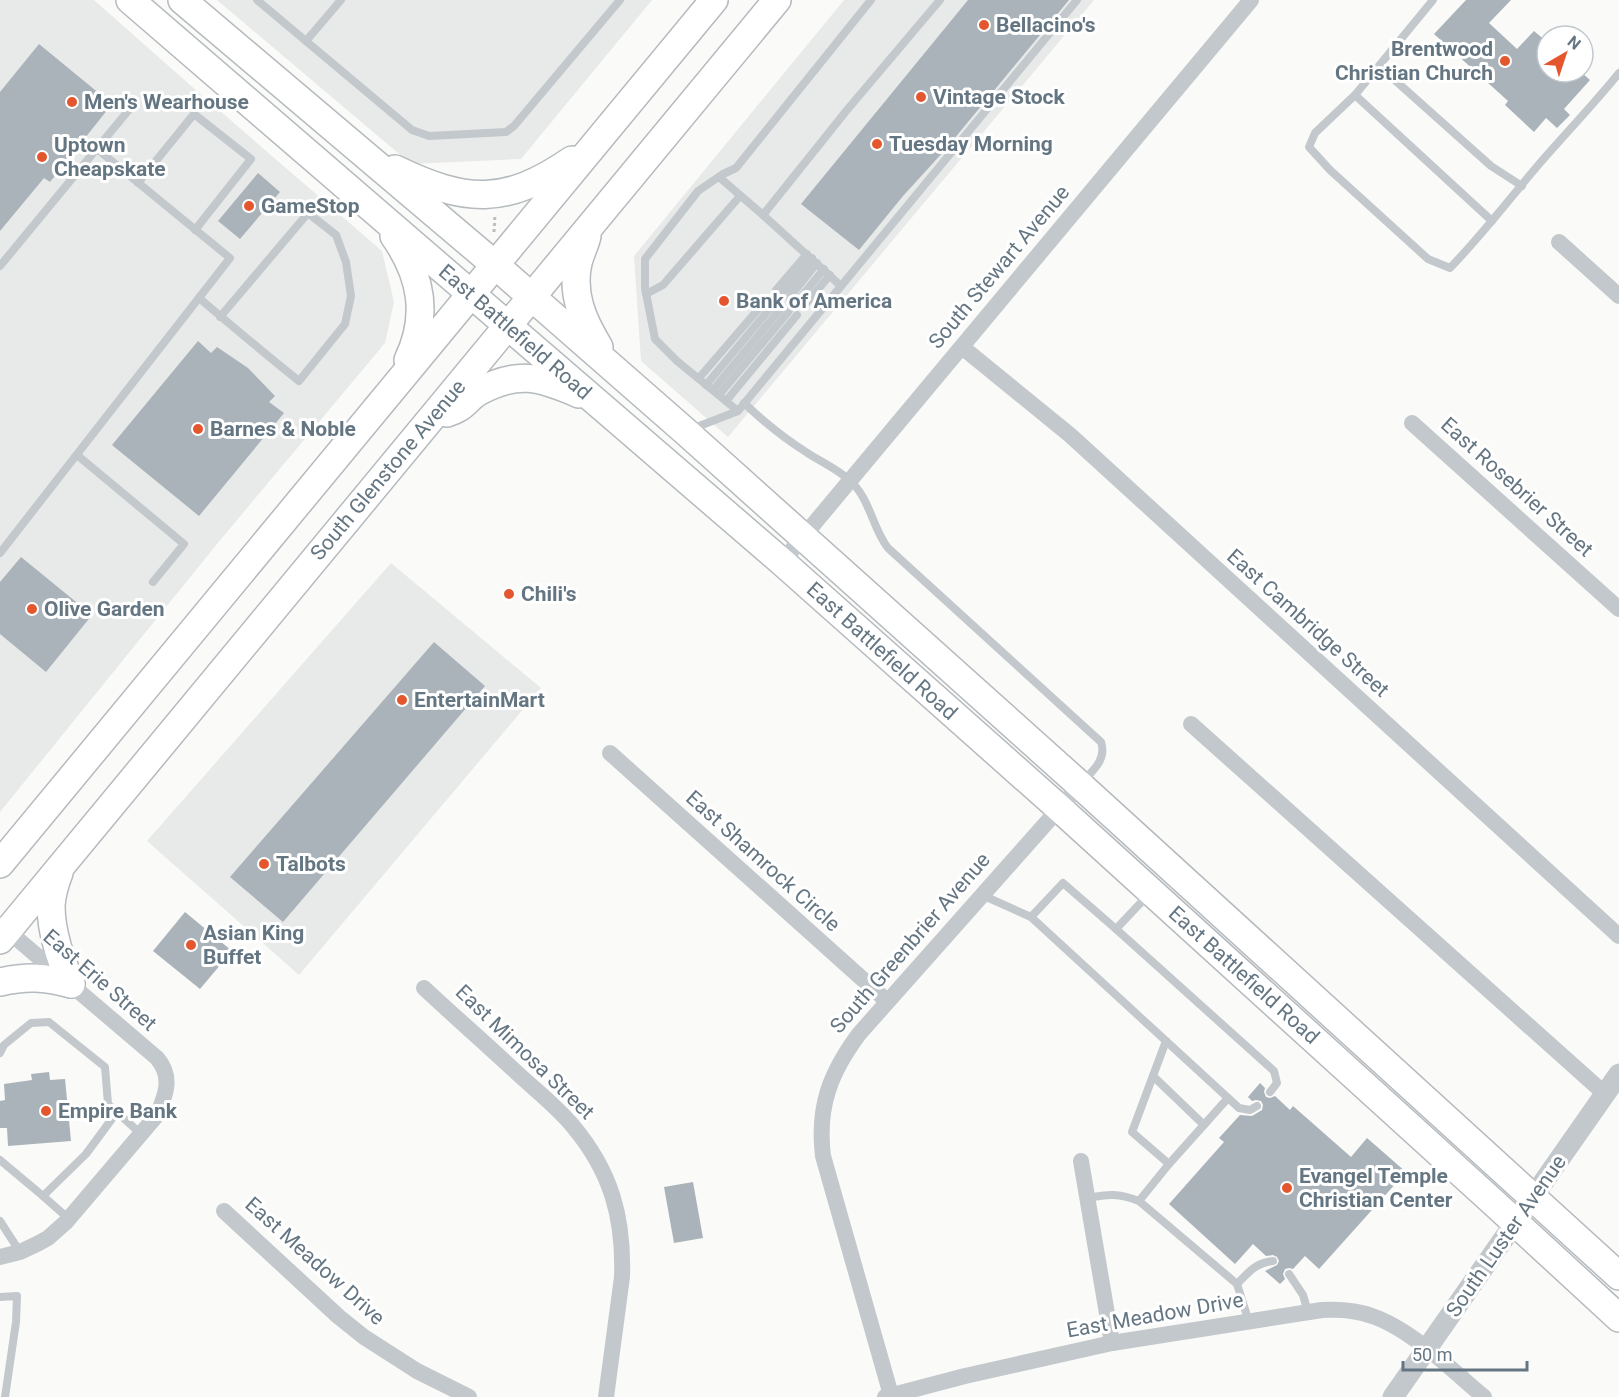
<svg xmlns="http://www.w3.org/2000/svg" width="1619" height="1397" viewBox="0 0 1619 1397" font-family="Roboto,sans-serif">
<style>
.built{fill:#e8e9e9}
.building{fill:#aab3b9}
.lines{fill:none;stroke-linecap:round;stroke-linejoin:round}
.primary-casing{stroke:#b5babe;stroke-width:30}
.path{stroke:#bbbfc2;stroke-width:3;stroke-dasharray:3 3;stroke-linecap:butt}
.service{stroke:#c3c8cc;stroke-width:8}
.minor{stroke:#c3c8cc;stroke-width:16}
.tertiary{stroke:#c3c8cc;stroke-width:21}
.primary{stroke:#fff;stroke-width:27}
.poi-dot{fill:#e4572e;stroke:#fff;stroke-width:2}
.labels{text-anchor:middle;stroke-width:6;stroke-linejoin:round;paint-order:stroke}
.poi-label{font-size:21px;font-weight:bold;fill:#657683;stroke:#fff;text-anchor:start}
.street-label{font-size:21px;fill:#657683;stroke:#fff}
</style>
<rect width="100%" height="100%" fill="#fafaf8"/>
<!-- built -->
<g class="built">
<polygon points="0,0 94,0 198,92 382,251 394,302 385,343 217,544 0,812"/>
<polygon points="217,0 652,0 521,159 411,164"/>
<polygon points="844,0 1094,0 728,437 641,361 634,256"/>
<polygon points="391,563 541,688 299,975 147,841"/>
</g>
<!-- building -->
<g class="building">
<polygon points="968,0 1069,0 944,151 903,196 859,250 801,204"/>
<polygon points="1466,0 1511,0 1489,23 1517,49 1534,31 1547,42 1547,72 1581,72 1590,80 1564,109 1570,115 1557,128 1546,118 1534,132 1505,105 1508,101 1434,34"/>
<polygon points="39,44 112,104 50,182 44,178 0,231 0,92"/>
<polygon points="258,173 280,192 240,239 218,221"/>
<polygon points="198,341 211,353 217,347 248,368 275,396 269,402 284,413 199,516 112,445"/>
<polygon points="21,557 92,615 46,672 0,634 0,582"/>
<polygon points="434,642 485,686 283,922 230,877"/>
<polygon points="185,912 232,951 200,989 153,951"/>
<polygon points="49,1072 50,1080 65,1079 71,1141 8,1146 7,1128 0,1128 0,1101 5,1100 4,1084 32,1080 31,1074"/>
<polygon points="1260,1083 1265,1088 1264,1092 1266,1097 1270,1098 1275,1096 1290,1110 1293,1106 1351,1157 1367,1138 1406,1172 1319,1269 1305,1256 1293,1269 1289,1268 1285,1269 1283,1274 1285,1279 1280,1284 1265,1271 1277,1265 1279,1261 1277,1257 1273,1255 1266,1256 1253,1244 1235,1264 1169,1204 1224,1142 1219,1138 1240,1115 1252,1116 1262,1110 1263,1105 1261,1101 1256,1100 1252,1101 1248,1097"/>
<polygon points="693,1182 703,1238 674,1243 664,1187"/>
</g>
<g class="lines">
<!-- primary casing -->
<g class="primary-casing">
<g id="primary">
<polyline points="130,0 782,562 1059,808 1493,1202 1619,1318"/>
<polyline points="182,0 494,264 686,432 1080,785 1619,1276"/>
<path d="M 395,169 C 466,203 505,206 572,160"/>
<path d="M 394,236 C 422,276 429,316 408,360"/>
<path d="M 587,236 C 585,245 580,254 578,263 C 571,294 583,321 599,347"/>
<path d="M 447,413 C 452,411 456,410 460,407 C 466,403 471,396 478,392 C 518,370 540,377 579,394"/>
<polyline points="0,864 714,0"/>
<path d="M 59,873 C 55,883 52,894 51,905 C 51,933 61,960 71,984"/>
<polyline points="0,940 777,0"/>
<path d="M 0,982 C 27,976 44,977 71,984"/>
</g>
</g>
<!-- path -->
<polyline class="path" points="494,232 495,215"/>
<!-- service -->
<g class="service">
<polyline points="257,0 412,130 429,136 506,132 514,126 620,0"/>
<path d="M 1433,0 L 1355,95 L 1315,133 L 1309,147 L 1330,170 L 1428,259 L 1450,268 C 1482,235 1510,198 1540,163 C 1566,133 1594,104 1619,73"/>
<polyline points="306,41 341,0"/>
<polyline points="1379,66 1491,166 1522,186"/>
<polyline points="1355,95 1492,221"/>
<polyline points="719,177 763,215 847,110 940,0"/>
<polyline points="138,183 194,114 251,159 195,230"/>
<polyline points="763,215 841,286"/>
<polyline points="0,266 132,106"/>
<polyline points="776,290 807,254"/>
<polyline points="646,294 663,285 740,196"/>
<polyline points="781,295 812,258"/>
<path d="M 199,298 C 232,326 265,354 299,381 L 345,324 L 351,296 L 346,262 L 336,235 L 308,213 L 220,317"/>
<polyline points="789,298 817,263"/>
<polyline points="797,302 824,269"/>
<polyline points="804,306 830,275"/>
<polyline points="699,378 761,306"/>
<polyline points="706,385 772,306"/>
<polyline points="713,390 781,308"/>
<polyline points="719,395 789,311"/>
<polyline points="726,401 797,315"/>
<path d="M 744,403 C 763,421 784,438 806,452 C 819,461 838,469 849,480 C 870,497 872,528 888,548 L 1101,742 C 1107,759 1093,771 1082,782"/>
<polyline points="738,411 677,361 655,339 645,288 645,259 698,191 723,174 736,168 871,0"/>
<polyline points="689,430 738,411 1077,0"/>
<polyline points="77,455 184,544 153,582"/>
<polyline points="0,553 230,258 97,149"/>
<polyline points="982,895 1031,917 1063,883 1116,929 1149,894"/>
<polyline points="1031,917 1239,1108 1250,1110 1257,1106"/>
<polyline points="1116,929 1274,1071 1277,1083 1270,1092"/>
<polyline points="1166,1041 1132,1132 1169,1164 1228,1098"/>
<polyline points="0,1053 4,1045 31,1023 49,1022 105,1067 108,1104 141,1134"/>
<polyline points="1153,1076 1204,1125"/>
<polyline points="0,1160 43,1196 86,1154 117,1112"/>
<polyline points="1169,1164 1139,1201 1237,1284 1249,1322"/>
<polyline points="43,1196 69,1219"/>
<path d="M 1087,1198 C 1109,1194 1118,1193 1139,1201"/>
<polyline points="0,1221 20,1252"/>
<polyline points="1289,1274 1303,1295 1308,1312"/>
<path d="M 1237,1284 C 1249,1272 1255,1263 1273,1261"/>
<polyline points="0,1297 17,1296 16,1322 5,1397"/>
</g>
<!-- minor -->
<g class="minor">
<polyline points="1559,242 1619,296"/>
<polyline points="962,347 1070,435 1619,936"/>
<polyline points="1412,423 1619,609"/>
<polyline points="782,562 1251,0"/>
<polyline points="1191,724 1605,1094"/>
<polyline points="610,753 887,1001"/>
<path d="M 424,988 C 454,1016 485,1043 515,1071 C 534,1089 555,1105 572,1125 C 611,1171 624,1217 622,1277 L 606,1397"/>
<polyline points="1081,1161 1112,1343"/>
<polyline points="224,1211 339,1317 364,1337 417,1371 469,1397"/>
<path d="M 0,1257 L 20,1252 L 37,1244 L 48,1238 L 66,1222 L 157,1115 C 166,1095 173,1077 157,1058 L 1,925"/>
<path d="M 891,1395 L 823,1156 C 817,1107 830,1073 859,1034 L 1080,785"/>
<path d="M 885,1397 L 965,1376 L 1112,1343 L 1322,1310 C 1339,1309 1356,1310 1372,1316 C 1411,1329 1453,1371 1484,1397"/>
</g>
<!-- tertiary -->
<polyline class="tertiary" points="1393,1397 1619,1074"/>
<!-- primary -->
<use href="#primary" class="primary"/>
</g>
<!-- markers -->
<g class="poi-dot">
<circle cx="984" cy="25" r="6"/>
<circle cx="1505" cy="61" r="6"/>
<circle cx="921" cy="97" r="6"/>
<circle cx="72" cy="102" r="6"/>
<circle cx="877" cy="144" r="6"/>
<circle cx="42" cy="157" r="6"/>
<circle cx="249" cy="206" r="6"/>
<circle cx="724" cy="301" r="6"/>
<circle cx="198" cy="429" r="6"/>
<circle cx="509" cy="594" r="6"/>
<circle cx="32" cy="609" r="6"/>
<circle cx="402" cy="700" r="6"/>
<circle cx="264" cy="864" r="6"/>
<circle cx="191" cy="945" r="6"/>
<circle cx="46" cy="1111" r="6"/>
<circle cx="1287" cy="1188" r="6"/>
</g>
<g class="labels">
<!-- poi labels -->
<g class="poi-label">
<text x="996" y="32">Bellacino's</text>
<text x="1493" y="56" text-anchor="end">Brentwood<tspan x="1493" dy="24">Christian Church</tspan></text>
<text x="933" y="104">Vintage Stock</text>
<text x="84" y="109">Men's Wearhouse</text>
<text x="889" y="151">Tuesday Morning</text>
<text x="54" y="152">Uptown<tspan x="54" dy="24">Cheapskate</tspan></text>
<text x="261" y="213">GameStop</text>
<text x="736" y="308">Bank of America</text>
<text x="210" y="436">Barnes &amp; Noble</text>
<text x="521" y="601">Chili's</text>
<text x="44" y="616">Olive Garden</text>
<text x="414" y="707">EntertainMart</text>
<text x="276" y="871">Talbots</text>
<text x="203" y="940">Asian King<tspan x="203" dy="24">Buffet</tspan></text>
<text x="58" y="1118">Empire Bank</text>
<text x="1299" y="1183">Evangel Temple<tspan x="1299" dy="24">Christian Center</tspan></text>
</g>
<!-- street labels -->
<g class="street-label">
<text transform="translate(999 267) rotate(-50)" y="7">South Stewart Avenue</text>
<text transform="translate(515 332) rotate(41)" y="7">East Battlefield Road</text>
<text transform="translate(388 470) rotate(-50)" y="7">South Glenstone Avenue</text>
<text transform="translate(1517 487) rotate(42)" y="7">East Rosebrier Street</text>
<text transform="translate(1308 623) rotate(42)" y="7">East Cambridge Street</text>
<text transform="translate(882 651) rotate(42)" y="7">East Battlefield Road</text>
<text transform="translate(763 861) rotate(42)" y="7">East Shamrock Circle</text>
<text transform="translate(910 943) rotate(-49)" y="7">South Greenbrier Avenue</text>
<text transform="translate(1244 975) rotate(42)" y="7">East Battlefield Road</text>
<text transform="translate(100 980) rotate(41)" y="7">East Erie Street</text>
<text transform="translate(525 1052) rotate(44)" y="7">East Mimosa Street</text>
<text transform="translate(1506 1236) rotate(-55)" y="7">South Luster Avenue</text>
<text transform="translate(315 1261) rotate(42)" y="7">East Meadow Drive</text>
<text transform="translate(1155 1315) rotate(-10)" y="7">East Meadow Drive</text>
</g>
</g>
<!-- north arrow -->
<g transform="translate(1565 54) rotate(39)"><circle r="28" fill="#ffffff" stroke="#c1c8cd" stroke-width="1.5"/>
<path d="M0-4.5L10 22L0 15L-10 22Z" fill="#e4572e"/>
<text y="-9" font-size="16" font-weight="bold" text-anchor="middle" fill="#657683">N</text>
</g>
<!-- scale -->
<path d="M1403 1361v9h124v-9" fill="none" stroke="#657683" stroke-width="3"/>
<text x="1412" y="1361" font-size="18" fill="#657683" stroke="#ffffff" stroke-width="4.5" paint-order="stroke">50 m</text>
</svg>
